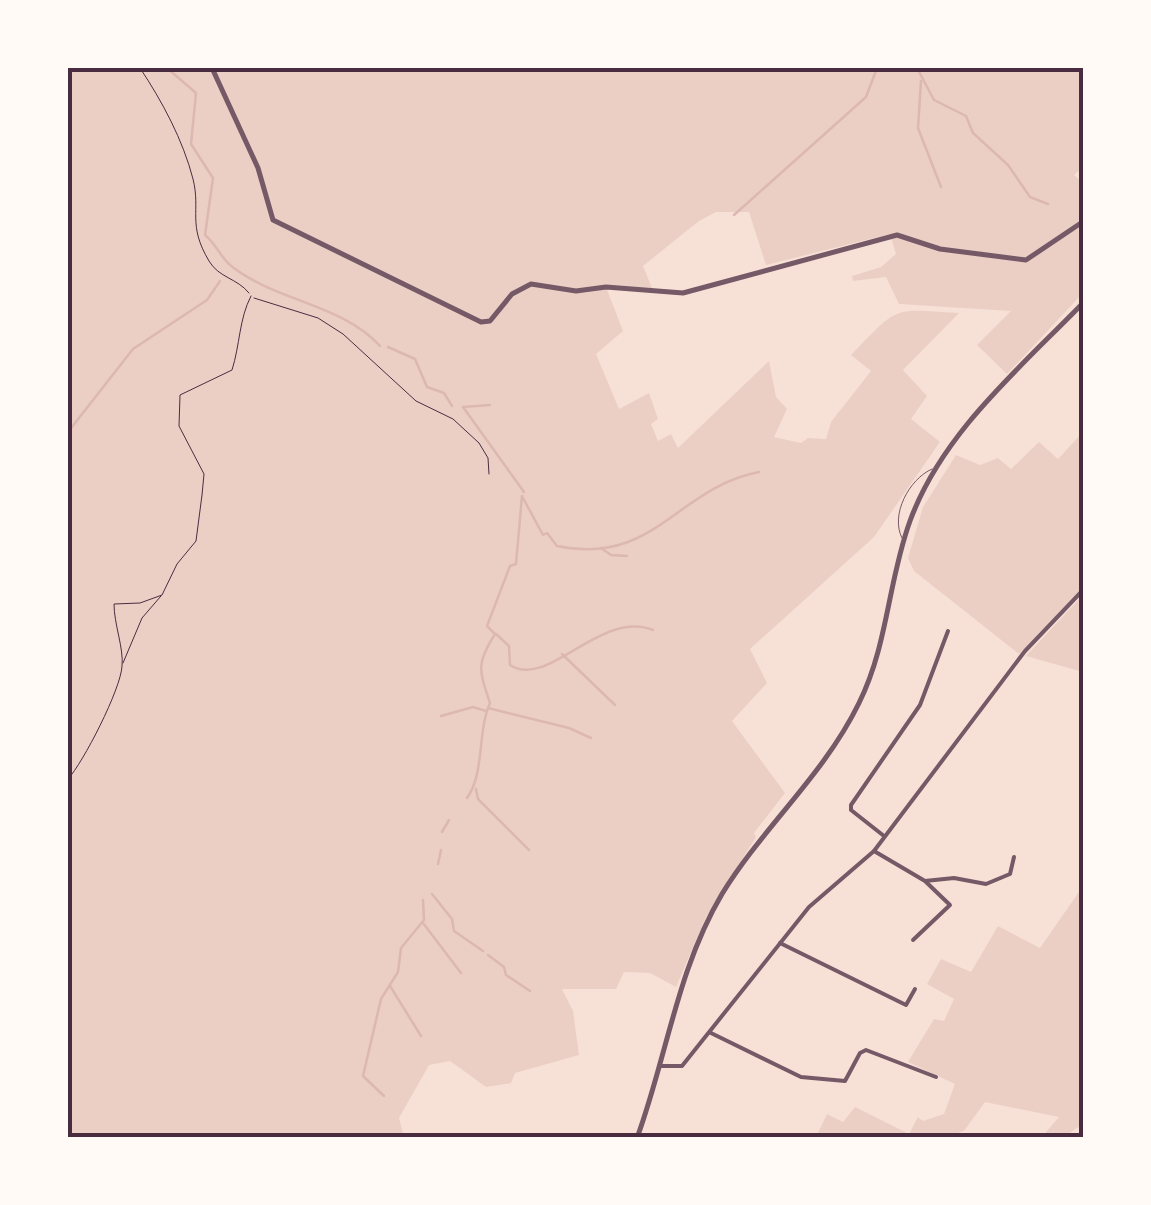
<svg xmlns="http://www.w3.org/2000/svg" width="1151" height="1205" viewBox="0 0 1151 1205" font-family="'Source Serif 4',serif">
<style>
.green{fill:#ebcfc5}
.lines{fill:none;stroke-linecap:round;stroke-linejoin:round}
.stream{stroke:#dcb8b0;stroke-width:2.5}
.path{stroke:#4a2c40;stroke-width:1}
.service{stroke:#755966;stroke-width:1}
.minor{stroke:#755966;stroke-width:4}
.tertiary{stroke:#755966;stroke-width:5}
.neatline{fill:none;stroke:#4a2c40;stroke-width:4}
</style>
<rect width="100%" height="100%" fill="#f7e1d7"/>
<!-- green -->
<g class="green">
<path d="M 68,68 L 1083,68 L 1083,167 L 1074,175 L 1083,183 L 1083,293 L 1007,374 L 977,345 L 1011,311 L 899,304 L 886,277 L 853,281 L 852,276 L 881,267 L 896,254 L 890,234 L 766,265 L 749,212 L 716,212 L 699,221 L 643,266 L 652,288 L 606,287 L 623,331 L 596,354 L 619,409 L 649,393 L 658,419 L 651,424 L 658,441 L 671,434 L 678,448 L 769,361 L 776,397 L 787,409 L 774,437 L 801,443 L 808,438 L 826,439 L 831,422 L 871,371 L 851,355 C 900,305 890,309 959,313 L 903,370 L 927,396 L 911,419 L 940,442 L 874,537 L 750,649 L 767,683 L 732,721 L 785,793 L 754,833 L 756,837 L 706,917 L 676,987 L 650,973 L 624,972 L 616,989 L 562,989 L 573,1011 L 579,1055 L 515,1073 L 511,1083 L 486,1087 L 450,1061 L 429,1065 L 399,1118 L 404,1137 L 68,1137 Z"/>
<polygon points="1083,432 1083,672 1026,656 1080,598 1077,593 1019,654 914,571 908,558 923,507 956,455 980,465 998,458 1011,469 1039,442 1058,459"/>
<polygon points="1083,886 1083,1133 1078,1127 1064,1137 1042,1137 1059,1117 985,1102 964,1131 949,1136 816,1137 827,1114 843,1122 855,1107 909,1134 918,1117 923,1121 944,1114 955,1084 908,1062 934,1019 944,1021 954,999 927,984 941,959 971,972 998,926 1040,948"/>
</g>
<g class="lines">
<!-- stream -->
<g class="stream">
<path d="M 167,68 L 196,93 L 191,144 L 213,178 L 205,235 C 215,243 221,257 230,265 C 274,301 342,304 380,346"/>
<polyline points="917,68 934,100 966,116 973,133 1008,165 1030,197 1048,204"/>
<polyline points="921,81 918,128 941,187"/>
<polyline points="734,215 866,97 877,68"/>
<polyline points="388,347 415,359 427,387 444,393 452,406"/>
<polyline points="490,405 463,407 524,492"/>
<polyline points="68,432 133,349 207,300 220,281"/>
<path d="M 523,498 L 543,535 L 547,533 L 557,546 C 655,566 676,488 759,472"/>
<polyline points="601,548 611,555 627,556"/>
<path d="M 496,634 L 509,646 L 510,665 C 548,690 600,609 653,630"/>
<polyline points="562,654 615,705"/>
<polyline points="488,708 569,728 591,738"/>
<polyline points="441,716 473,707 486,711"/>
<polyline points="476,789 478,799 529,850"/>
<path d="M 467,798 C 485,773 477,732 490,703 C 479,670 476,664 495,634 L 487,626 L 510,566 L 516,564 L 522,496"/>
<polyline points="442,832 449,820"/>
<polyline points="438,864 441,850"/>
<polyline points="432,894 452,919 454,931 483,951"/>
<polyline points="423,923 461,973"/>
<polyline points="488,955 504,967 506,975 530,991"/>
<polyline points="390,986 421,1036"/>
<polyline points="384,1096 363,1076 381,999 398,972 401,948 424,920 423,900"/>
</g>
<!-- path -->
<g class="path">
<path d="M 140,68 C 162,101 183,140 193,179 C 201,211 187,224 209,261 C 219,278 237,278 249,293"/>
<polyline points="254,298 318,318 343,334 416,401 453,419 479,443 488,458 489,474"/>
<polyline points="123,663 142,618 161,596"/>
<path d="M 68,779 C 83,763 121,689 122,666 C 124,649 114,624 114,604 L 140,603 L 162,595 L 177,564 L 196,541 L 202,495 L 204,474 L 179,426 L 180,395 L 232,370 C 240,345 239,319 251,296"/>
</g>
<!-- service -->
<path class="service" d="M 902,538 C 890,515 909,479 932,469"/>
<!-- minor -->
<g class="minor">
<polyline points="884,836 851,810 851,805 920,705 948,631"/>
<polyline points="874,851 925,881 954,878 986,884 1010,874 1014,857"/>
<polyline points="913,940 950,905 926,882"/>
<polyline points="780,943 906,1005 915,989"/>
<polyline points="711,1033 801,1077 845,1081 860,1053 866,1050 936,1077"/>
<polyline points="659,1066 682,1066 809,907 874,851 1025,651 1084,589"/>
</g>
<!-- tertiary -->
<g class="tertiary">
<polyline points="212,68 258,168 273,220 481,322 490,321 512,294 531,284 576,291 606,287 683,293 897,235 940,249 1026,260 1084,221"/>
<path d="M 637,1138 C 667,1056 677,970 722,894 C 763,827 824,775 859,703 C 888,645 888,581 910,521 C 942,433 1020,368 1084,302"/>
</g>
</g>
<!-- border -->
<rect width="1151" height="1205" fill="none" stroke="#fffaf5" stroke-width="140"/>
<rect x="70" y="70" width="1011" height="1065" class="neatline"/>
</svg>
